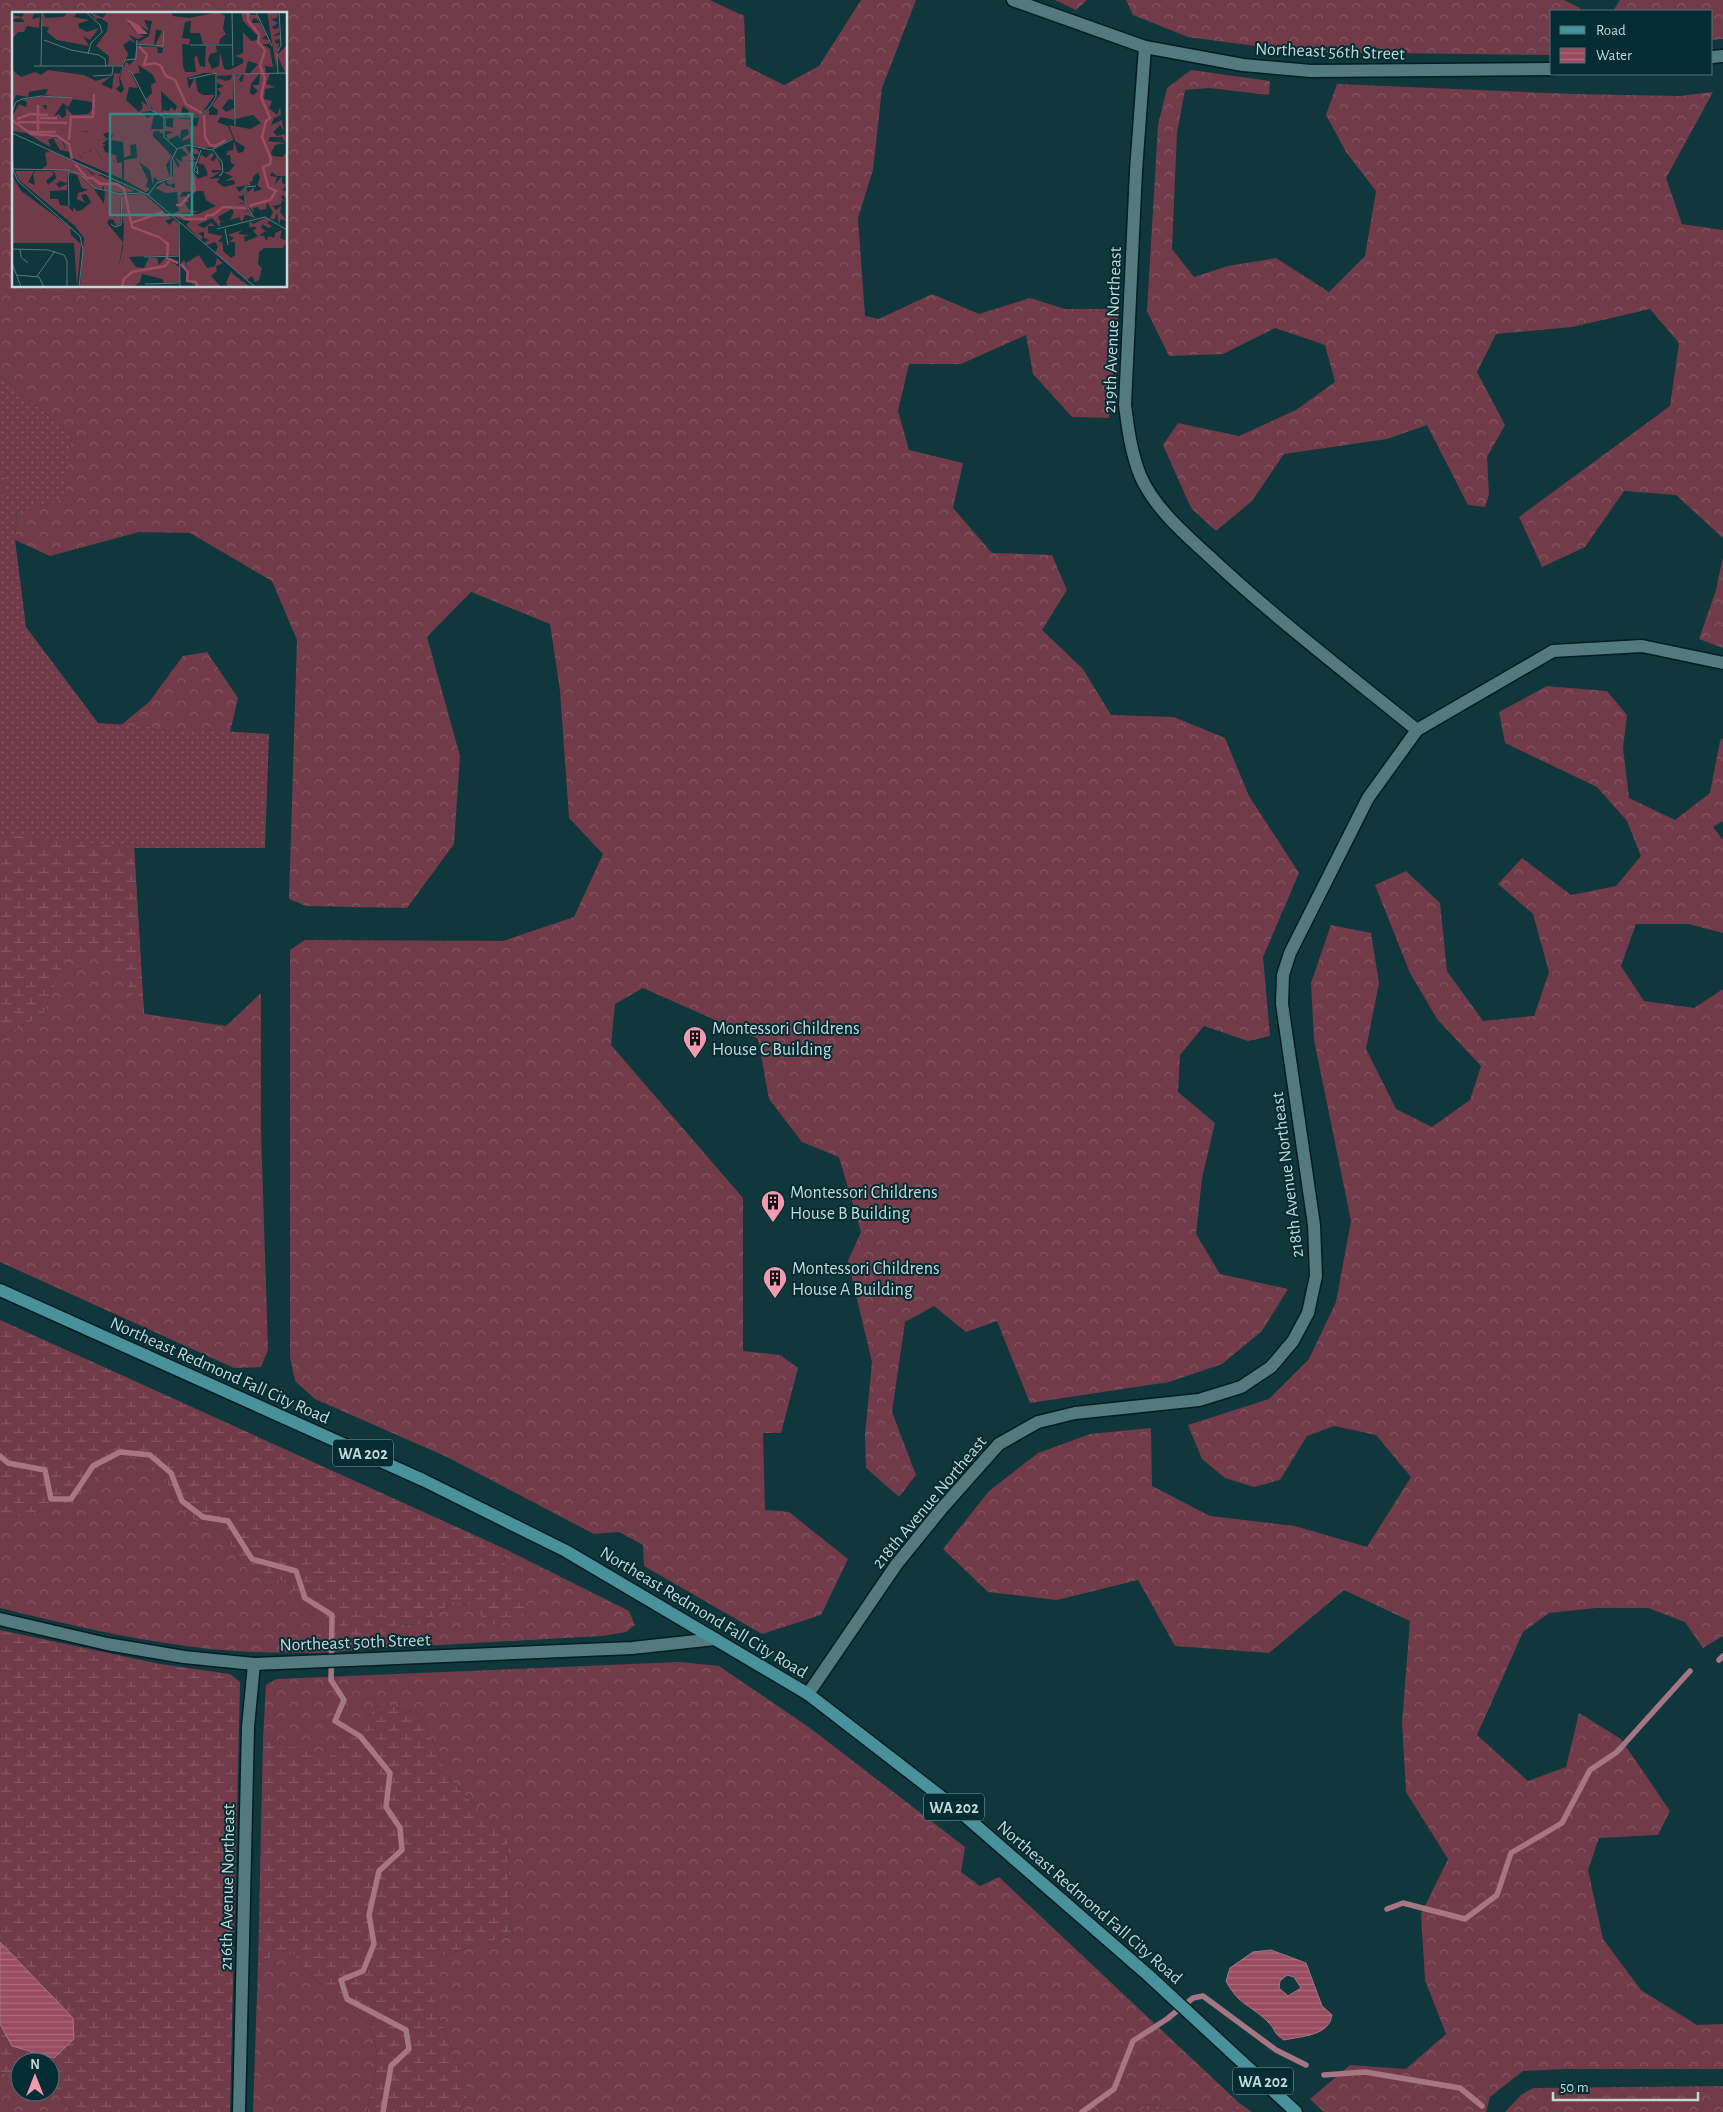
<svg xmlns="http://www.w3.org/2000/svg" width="1723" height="2112" viewBox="0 0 1723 2112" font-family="'Alegreya Sans',sans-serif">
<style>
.grass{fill:url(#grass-dots)}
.forest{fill:url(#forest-crowns);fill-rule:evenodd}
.wetland{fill:url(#wetland-marsh)}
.water{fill:url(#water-rules);stroke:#a67685;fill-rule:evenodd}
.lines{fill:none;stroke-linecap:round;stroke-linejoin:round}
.stream{stroke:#a67685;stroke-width:5.5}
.street-casing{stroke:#011d21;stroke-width:15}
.primary-casing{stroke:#011d21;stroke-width:15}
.street{stroke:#537a7f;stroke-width:12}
.primary{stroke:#49929b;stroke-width:12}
.labels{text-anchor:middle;stroke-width:4;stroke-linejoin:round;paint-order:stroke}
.shield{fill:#032d32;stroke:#89a5a8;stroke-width:1}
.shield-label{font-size:16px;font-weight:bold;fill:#c3d8da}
.street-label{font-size:18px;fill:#c3d8da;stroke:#032d32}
.poi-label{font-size:18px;fill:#c3d8da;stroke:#032d32;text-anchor:start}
.inset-river{fill:none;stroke:#9a4c61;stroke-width:2.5}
.inset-road{fill:none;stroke:#57777b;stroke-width:1}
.view{fill:#338a84;fill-opacity:0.15;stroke:#338a84;stroke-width:2.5}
.inset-edge{fill:none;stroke:#c3d8da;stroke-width:2.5}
</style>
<defs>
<pattern id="grass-dots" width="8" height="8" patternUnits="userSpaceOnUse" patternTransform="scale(1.25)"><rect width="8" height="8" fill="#723b49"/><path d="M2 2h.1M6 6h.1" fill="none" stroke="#845763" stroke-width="1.8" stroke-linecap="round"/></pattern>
<pattern id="forest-crowns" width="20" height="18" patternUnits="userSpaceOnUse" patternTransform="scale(1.25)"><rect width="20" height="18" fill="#723b49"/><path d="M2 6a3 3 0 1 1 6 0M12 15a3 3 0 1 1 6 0" fill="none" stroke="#845763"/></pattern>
<pattern id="wetland-marsh" width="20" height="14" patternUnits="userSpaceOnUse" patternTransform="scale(1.25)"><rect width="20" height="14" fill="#723b49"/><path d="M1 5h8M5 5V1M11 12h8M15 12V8" fill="none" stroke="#845763"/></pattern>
<pattern id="water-rules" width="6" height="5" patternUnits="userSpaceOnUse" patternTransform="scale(1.25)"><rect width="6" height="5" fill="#9a4c61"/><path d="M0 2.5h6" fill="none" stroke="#ab6d7e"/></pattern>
</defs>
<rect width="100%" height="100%" fill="#0f373c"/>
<!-- grass -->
<g class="grass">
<polygon points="0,376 72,435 66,499 17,512 15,540 26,627 98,723 269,734 265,848 134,848 144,1014 108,952 0,1036"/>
<polygon points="1238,2102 1252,2112 1227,2112"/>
<polygon points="1148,2104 1191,2112 1139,2112"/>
</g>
<!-- forest -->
<g class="forest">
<path d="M 0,0 L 710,0 L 744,16 L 746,66 L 784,85 L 819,66 L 861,0 L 916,0 L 882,88 L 873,170 L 858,218 L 865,316 L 879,319 L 932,294 L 979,314 L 1030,298 L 1065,309 L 1119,309 L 1109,418 L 1072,417 L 1033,374 L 1026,335 L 961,364 L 909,364 L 898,411 L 909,450 L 963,463 L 953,508 L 992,553 L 1052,555 L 1067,590 L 1042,630 L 1083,669 L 1111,715 L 1174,717 L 1225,738 L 1249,796 L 1299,873 L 1263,957 L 1270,1036 L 1248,1041 L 1204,1026 L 1180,1055 L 1178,1092 L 1215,1123 L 1202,1178 L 1196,1234 L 1220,1274 L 1288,1289 L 1262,1331 L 1222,1364 L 1169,1382 L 1030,1403 L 997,1321 L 966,1332 L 934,1306 L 905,1322 L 892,1412 L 916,1475 L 899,1497 L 866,1468 L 865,1435 L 872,1362 L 848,1261 L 861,1232 L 839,1157 L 802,1142 L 769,1099 L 758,1039 L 643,988 L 615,1004 L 611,1045 L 743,1198 L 743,1351 L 780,1355 L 798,1368 L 781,1433 L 763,1433 L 765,1510 L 789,1512 L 848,1559 L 821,1615 L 762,1634 L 644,1566 L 643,1545 L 619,1532 L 594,1534 L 447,1457 L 315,1399 L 295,1381 L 290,1357 L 290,950 L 305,940 L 503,941 L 574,917 L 603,854 L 569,818 L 560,691 L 550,624 L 471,592 L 427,637 L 460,756 L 454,844 L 407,908 L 306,906 L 289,899 L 297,640 L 272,581 L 190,533 L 139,532 L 50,556 L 15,540 L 17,512 L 65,498 L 72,435 L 0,376 ZM 14,14 L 286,14 L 286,286 L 14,286 Z"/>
<polygon points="1055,0 1087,0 1076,10"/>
<polygon points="1126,0 1564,0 1580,8 1581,11 1552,11 1552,55 1301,52 1188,37 1133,15"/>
<polygon points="1620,0 1723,0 1723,39 1712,40 1712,11 1613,11"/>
<polygon points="1191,70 1270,81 1269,95 1209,88 1185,90 1177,133 1172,249 1194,277 1228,266 1276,258 1329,292 1365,256 1376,191 1346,152 1326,115 1337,84 1573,94 1680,96 1713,92 1666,178 1682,224 1723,230 1723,538 1676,495 1624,491 1585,547 1542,567 1519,517 1670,406 1679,343 1650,309 1572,327 1496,334 1477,372 1505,425 1487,457 1489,494 1485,507 1468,505 1427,425 1387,439 1284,454 1252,501 1216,531 1191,508 1163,445 1178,423 1239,436 1296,410 1335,382 1325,345 1275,328 1223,354 1169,356 1147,311 1158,125 1167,88"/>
<polygon points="1723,557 1723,648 1699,639 1716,590"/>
<polygon points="207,652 238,698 230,732 121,725 149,702 183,656"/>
<polygon points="1547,686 1607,691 1627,715 1623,748 1629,798 1675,820 1710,793 1720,741 1723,738 1723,821 1713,827 1723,840 1723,933 1688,924 1636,924 1621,966 1644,1001 1694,1008 1723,989 1723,1636 1703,1648 1685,1622 1648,1608 1596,1608 1549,1613 1523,1632 1477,1735 1528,1781 1566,1767 1579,1713 1621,1739 1670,1811 1658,1835 1599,1838 1588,1870 1603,1939 1641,1990 1697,2025 1723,2024 1723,2069 1566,2069 1523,2071 1490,2097 1486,2112 1324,2112 1310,2099 1350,2065 1406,2069 1446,2034 1425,1980 1421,1914 1448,1859 1406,1792 1402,1723 1410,1621 1344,1590 1269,1653 1175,1646 1138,1580 1057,1600 988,1592 943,1549 989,1491 1038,1453 1090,1434 1151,1428 1152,1486 1210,1516 1295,1526 1367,1547 1411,1477 1376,1435 1334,1426 1307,1436 1280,1480 1254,1487 1225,1478 1202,1459 1188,1425 1269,1399 1309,1359 1336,1302 1351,1221 1314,1040 1311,983 1331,925 1371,933 1379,983 1366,1049 1396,1109 1432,1127 1470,1100 1481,1066 1437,1019 1410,973 1375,885 1406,871 1440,903 1447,971 1483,1021 1534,1016 1549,972 1533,914 1498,884 1522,858 1571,895 1616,886 1641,856 1627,821 1597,787 1505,743 1499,712"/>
<polygon points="108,952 145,1014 226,1026 261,993 261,1129 268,1350 261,1367 234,1368 0,1262 0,1036 42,1016 67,956"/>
<path d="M 131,1458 L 162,1470 L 174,1500 L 192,1519 L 221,1531 L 250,1573 L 290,1583 L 300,1605 L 323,1623 L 320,1653 C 297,1653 274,1653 251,1652 C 167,1648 82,1628 0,1608 L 0,1515 L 22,1517 L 76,1500 L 102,1468 Z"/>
<polygon points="503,1548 629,1611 635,1625 626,1632 602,1636 367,1649 398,1625 423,1624 454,1601 475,1606 506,1570"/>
<polygon points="679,1662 719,1666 810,1728 965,1847 961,1872 980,1886 999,1877 1238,2102 1227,2112 1191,2112 1148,2104 1139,2112 459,2112 469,2093 435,2007 435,1958 511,1935 507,1838 451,1781 421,1715 381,1703 329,1757 263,1739 266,1685 276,1679"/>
<polygon points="288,1949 316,1980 371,2025 378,2058 367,2112 253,2112 258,1963"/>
<polygon points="0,2072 20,2079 20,2092 50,2092 50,2090 55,2092 72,2112 0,2112"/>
<polygon points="1723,2086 1723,2112 1505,2112 1521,2095 1533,2088"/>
</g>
<!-- wetland -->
<g class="wetland">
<polygon points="0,472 5,473 4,496 0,497"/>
<polygon points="0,834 134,847 144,1014 108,952 67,956 42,1016 0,1036"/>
<polygon points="0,1320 503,1548 506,1570 529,1584 521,1619 487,1625 475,1606 454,1601 423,1624 398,1625 367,1649 320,1653 323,1623 300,1605 290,1583 250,1573 221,1531 192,1519 174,1500 162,1470 131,1458 102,1468 76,1500 22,1517 0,1515"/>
<polygon points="0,1630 160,1664 230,1674 240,1682 230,2112 72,2112 55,2092 50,2090 50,2062 20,2062 20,2079 0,2072"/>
<polygon points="381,1703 421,1715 451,1781 507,1838 511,1935 435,1958 435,2007 469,2093 459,2112 367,2112 378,2058 371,2025 316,1980 288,1949 258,1963 263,1739 329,1757"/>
</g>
<!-- water -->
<g class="water">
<polygon points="0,1942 73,2018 74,2039 54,2058 12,2046 0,2024"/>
<path d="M 1271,1950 L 1306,1963 L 1322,2006 L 1332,2015 C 1329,2036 1302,2036 1284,2040 C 1272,2032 1276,2030 1269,2023 C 1253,2006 1238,2005 1226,1981 L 1230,1968 L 1253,1952 ZM 1287,1975 L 1294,1977 L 1301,1988 L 1288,1996 L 1279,1988 L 1280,1981 Z"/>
</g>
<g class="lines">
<!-- stream -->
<g class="stream">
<polyline points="0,1456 8,1463 45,1470 51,1499 71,1499 93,1466 120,1452 150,1455 171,1473 182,1501 203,1517 228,1521 252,1559 296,1571 305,1598 332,1615 331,1680 344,1700 335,1721 360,1736 390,1773 386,1807 400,1828 402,1850 379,1871 369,1915 374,1944 363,1971 341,1980 347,1999 406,2030 409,2049 391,2066 383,2112"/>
<polyline points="1719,1660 1723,1656"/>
<polyline points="1387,1909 1403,1903 1465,1919 1497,1895 1511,1853 1562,1823 1590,1770 1617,1752 1690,1671"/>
<polyline points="1324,2075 1365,2072 1460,2088 1482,2106"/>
<polyline points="1082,2112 1114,2089 1133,2041 1167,2019 1193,1998 1203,1996 1276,2050 1306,2065"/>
</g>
<!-- street casing -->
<g class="street-casing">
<g id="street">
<polyline points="1013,0 1145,47 1243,65 1311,71 1552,69"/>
<path d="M 1145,47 L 1136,171 L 1125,405 C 1128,429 1131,452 1140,475 C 1154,508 1185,534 1211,558 C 1276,619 1348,674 1417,730"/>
<polyline points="1712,57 1723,56"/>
<polyline points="0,1619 107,1644 184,1657 254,1664 632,1648 715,1639"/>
<polyline points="808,1694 896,1565 943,1507 999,1444 1038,1422 1075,1413 1199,1400 1241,1387 1271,1367 1293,1341 1308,1313 1316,1276 1314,1225 1282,1004 1283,975 1290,953 1368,798 1417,730 1553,651 1642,646 1723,663"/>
<polyline points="239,2112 248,1727 254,1664"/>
</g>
</g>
<!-- primary casing -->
<g class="primary-casing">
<polyline id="primary" points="0,1290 423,1480 566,1551 808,1694 957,1809 1148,1975 1296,2112"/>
</g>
<!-- street -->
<use href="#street" class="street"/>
<!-- primary -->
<use href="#primary" class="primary"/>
</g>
<!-- icons -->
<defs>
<g id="building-pin" transform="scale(1.25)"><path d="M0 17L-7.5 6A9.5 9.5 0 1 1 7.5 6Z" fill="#f29aaf" stroke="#032d32"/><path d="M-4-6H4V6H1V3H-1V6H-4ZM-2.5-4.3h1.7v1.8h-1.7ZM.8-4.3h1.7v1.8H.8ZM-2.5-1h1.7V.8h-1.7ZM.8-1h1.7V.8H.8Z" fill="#111"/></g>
</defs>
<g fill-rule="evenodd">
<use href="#building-pin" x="695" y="1038"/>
<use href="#building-pin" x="773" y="1202"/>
<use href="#building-pin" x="775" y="1278"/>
</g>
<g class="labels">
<!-- shield labels -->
<g class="shield">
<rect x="333" y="1439.5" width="60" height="27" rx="4"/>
<rect x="924" y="1793.5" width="60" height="27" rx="4"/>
<rect x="1233" y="2067.5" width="60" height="27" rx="4"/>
</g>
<g class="shield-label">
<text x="363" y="1459">WA 202</text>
<text x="954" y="1813">WA 202</text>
<text x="1263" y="2087">WA 202</text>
</g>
<!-- street labels -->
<g class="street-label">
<text transform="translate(1330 51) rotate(2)" y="6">Northeast 56th Street</text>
<text transform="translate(1112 330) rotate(-88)" y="6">219th Avenue Northeast</text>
<text transform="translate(1287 1175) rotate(-97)" y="6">218th Avenue Northeast</text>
<text transform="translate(220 1370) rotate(24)" y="6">Northeast Redmond Fall City Road</text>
<text transform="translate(929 1502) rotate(-50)" y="6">218th Avenue Northeast</text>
<text transform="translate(704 1612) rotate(31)" y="6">Northeast Redmond Fall City Road</text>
<text transform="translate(355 1642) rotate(-2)" y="6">Northeast 50th Street</text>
<text transform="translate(227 1887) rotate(-89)" y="6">216th Avenue Northeast</text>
<text transform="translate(1090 1902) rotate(41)" y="6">Northeast Redmond Fall City Road</text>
</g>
<!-- poi labels -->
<g class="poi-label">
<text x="712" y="1034">Montessori Childrens<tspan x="712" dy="21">House C Building</tspan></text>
<text x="790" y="1198">Montessori Childrens<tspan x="790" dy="21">House B Building</tspan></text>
<text x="792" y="1274">Montessori Childrens<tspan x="792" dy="21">House A Building</tspan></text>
</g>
</g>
<!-- overview -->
<g transform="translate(12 12)">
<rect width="275" height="275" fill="#0f373c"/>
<path d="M 152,203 L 161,206 L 153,209 L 158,213 L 162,207 L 166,211 L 167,243 L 112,245 L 110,254 L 107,253 L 111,236 L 112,211 L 145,215 L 145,206 Z" fill="#723b49"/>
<path d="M 13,0 L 23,0 L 20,7 L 28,5 L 27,16 L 15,14 L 12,20 L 6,20 L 0,27 L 0,10 L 13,10 L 9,6 L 0,7 L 0,3 L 10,5 ZM 55,0 L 65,0 L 62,5 L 77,8 L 66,12 L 67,16 L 75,20 L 87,16 L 78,28 L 71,24 L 77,34 L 45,28 L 35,20 L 37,15 L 30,14 L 31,1 L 34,6 L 52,5 ZM 78,0 L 91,6 L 95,0 L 159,0 L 161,4 L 177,6 L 207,0 L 213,4 L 211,17 L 214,22 L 208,27 L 207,32 L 191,32 L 188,21 L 178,21 L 179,9 L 173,10 L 170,26 L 178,27 L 177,33 L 170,32 L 171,54 L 173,60 L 184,60 L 182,45 L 185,44 L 188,54 L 193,55 L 194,33 L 204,34 L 205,40 L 198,42 L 196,48 L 200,57 L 207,54 L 208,40 L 212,57 L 217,58 L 231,51 L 231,47 L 223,44 L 231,41 L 231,20 L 239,29 L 246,28 L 246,24 L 231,9 L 229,0 L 237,0 L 239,3 L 245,3 L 248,9 L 242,6 L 239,11 L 248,11 L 254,23 L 250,27 L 257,28 L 257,32 L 250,32 L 258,37 L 261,55 L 253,54 L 254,61 L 238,61 L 246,52 L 236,49 L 233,61 L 222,61 L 221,88 L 217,87 L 210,96 L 214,100 L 222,96 L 222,108 L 209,105 L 205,110 L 216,114 L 221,126 L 202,136 L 179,133 L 178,126 L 171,129 L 170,127 L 177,122 L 176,117 L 169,118 L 168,127 L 166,123 L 156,128 L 154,123 L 161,120 L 153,119 L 153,107 L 158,106 L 154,107 L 154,114 L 161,116 L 161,106 L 179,107 L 178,113 L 185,114 L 187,105 L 197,97 L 197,103 L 205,103 L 206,98 L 200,94 L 209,81 L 205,77 L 212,74 L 205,71 L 205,66 L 214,69 L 219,67 L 220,63 L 205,64 L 204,61 L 192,61 L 175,66 L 177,77 L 183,65 L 186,80 L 191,83 L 203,83 L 188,103 L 175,105 L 177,99 L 171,94 L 169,101 L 173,105 L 152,103 L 150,98 L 157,99 L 159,95 L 163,99 L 165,94 L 149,79 L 150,102 L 142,100 L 134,87 L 140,81 L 139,73 L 144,70 L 140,62 L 126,53 L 128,61 L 121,62 L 112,54 L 114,49 L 117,53 L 122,49 L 125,34 L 145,35 L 146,41 L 150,41 L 151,36 L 143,34 L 150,19 L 144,17 L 142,33 L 125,31 L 137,24 L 140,9 L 132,8 L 137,19 L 123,11 L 116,11 L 126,22 L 133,24 L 126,27 L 117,23 L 124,32 L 118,28 L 111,33 L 116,42 L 114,47 L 109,53 L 96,54 L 97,44 L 84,34 L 95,19 L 96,11 L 88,6 L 83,7 ZM 255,0 L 266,2 L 265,6 L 259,7 L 266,11 L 260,15 L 262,17 L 267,16 L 267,20 L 261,24 L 268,23 L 268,27 L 263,28 L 264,32 L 267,31 L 264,55 ZM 275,33 L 275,60 L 273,60 L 265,43 ZM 110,55 L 119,61 L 126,76 L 117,75 L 114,88 L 127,100 L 131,96 L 129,89 L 135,93 L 139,99 L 130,100 L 135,106 L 142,102 L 139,117 L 151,117 L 151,122 L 146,119 L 141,120 L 141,124 L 160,144 L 154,153 L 158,166 L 147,169 L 142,165 L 141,174 L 138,158 L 127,150 L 136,168 L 134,174 L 138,177 L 134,180 L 112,168 L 112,148 L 125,146 L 124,132 L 118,133 L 119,143 L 112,146 L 111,130 L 99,128 L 101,123 L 97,120 L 91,122 L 94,126 L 86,129 L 75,119 L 59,121 L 49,118 L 54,115 L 54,96 L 61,103 L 76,102 L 80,98 L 80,90 L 33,83 L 36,78 L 33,77 L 17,80 L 16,85 L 4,83 L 1,92 L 0,58 L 9,65 L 23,60 L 29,63 L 36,58 L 72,63 L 84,69 L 100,64 L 89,72 L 100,77 L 102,61 L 107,62 L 109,58 L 107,66 L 108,73 L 104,77 L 109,81 L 112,77 L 108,66 ZM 230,62 L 227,68 L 230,71 L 232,62 L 247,62 L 239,72 L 238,81 L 241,83 L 246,79 L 240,73 L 247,73 L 248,62 L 258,62 L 254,72 L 264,75 L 253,77 L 252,87 L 260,89 L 257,96 L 265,103 L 268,95 L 269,103 L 262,106 L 259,113 L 270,108 L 272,119 L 268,113 L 261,120 L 265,124 L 273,122 L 274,130 L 270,125 L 258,125 L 256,129 L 274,131 L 263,133 L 259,141 L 261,144 L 270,145 L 275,140 L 275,164 L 265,164 L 260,160 L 258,164 L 265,165 L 263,172 L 270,164 L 270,171 L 275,173 L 270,178 L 275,180 L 275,187 L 271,183 L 269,185 L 274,190 L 270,188 L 269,192 L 261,194 L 264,198 L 269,194 L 268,200 L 275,209 L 269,207 L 267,213 L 265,201 L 262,208 L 258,206 L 261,200 L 255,190 L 254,197 L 248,198 L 251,204 L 246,195 L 241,196 L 242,201 L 234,191 L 234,176 L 236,180 L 242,175 L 242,180 L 250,177 L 245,173 L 248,165 L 246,160 L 241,165 L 240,170 L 237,169 L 239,173 L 224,175 L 227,180 L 232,176 L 232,183 L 226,185 L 233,190 L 223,193 L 233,191 L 237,198 L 229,201 L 237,199 L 241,205 L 233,203 L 230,210 L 227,205 L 218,208 L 222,200 L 220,197 L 206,205 L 208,209 L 215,209 L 208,210 L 208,215 L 200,206 L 185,213 L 192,216 L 199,211 L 203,214 L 196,214 L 196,221 L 211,224 L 206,229 L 211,231 L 211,239 L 219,246 L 223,243 L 223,230 L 217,230 L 222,226 L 216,223 L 230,218 L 226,222 L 237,223 L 232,225 L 233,230 L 246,224 L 241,219 L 245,215 L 237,215 L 238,209 L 241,212 L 253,206 L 258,208 L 255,211 L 260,214 L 257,216 L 250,212 L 249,216 L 254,219 L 247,223 L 252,224 L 254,229 L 257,224 L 262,226 L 263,221 L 270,218 L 268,226 L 275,229 L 271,236 L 252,236 L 247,240 L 246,252 L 250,256 L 247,268 L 243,270 L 240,264 L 235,268 L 203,241 L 206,235 L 203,230 L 195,233 L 192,231 L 197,228 L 192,226 L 192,220 L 186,221 L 191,225 L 189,228 L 174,213 L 178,209 L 169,208 L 171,202 L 186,202 L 204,194 L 194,188 L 191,179 L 170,180 L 168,185 L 173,184 L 177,189 L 173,191 L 176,197 L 187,200 L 170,201 L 168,208 L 160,202 L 167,199 L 165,180 L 154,181 L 143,176 L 153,170 L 153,173 L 163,176 L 163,171 L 158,173 L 154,170 L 161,164 L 161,146 L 166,156 L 168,153 L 163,145 L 171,151 L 169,145 L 176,143 L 169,136 L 174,135 L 177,141 L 182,136 L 187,139 L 187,142 L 180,142 L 185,148 L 175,148 L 185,150 L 180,157 L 186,167 L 196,163 L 192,153 L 186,151 L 189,142 L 194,146 L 200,140 L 202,143 L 198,148 L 202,149 L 205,144 L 210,158 L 199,158 L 201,161 L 210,159 L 197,167 L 208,166 L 205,170 L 212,175 L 223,172 L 222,168 L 212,169 L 221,165 L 212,160 L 217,160 L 223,153 L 219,151 L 218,143 L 214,143 L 216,139 L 210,140 L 221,138 L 222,129 L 226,141 L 231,140 L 233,135 L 223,129 L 217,113 L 238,117 L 249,111 L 241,103 L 223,107 L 222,64 ZM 32,84 L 61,87 L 56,95 L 51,91 L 42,104 L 34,93 L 14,95 L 15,90 L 10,88 ZM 33,124 L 50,127 L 53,138 L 48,138 L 41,126 L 36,128 L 39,135 L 29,130 ZM 83,135 L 89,147 L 95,145 L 105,151 L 110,150 L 110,167 L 56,144 L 66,142 L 69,146 L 71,140 L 79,142 L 78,137 ZM 38,139 L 90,162 L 85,164 L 75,157 L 69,158 L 73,164 L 90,172 L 106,172 L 113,181 L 92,178 L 92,174 L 89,177 L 82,176 L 60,158 L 28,158 L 35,153 L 33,141 ZM 55,158 L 55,171 L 48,169 L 44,172 L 47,176 L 55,172 L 55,178 L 38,179 L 38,187 L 46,187 L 48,193 L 56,194 L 61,200 L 61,195 L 65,199 L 70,198 L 79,190 L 74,182 L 69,183 L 73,191 L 65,187 L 66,181 L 76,178 L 70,176 L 65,163 L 58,161 L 57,164 L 56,159 L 63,160 L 82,177 L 92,192 L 93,179 L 95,180 L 93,191 L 105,209 L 103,213 L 102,208 L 97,207 L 95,211 L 111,230 L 107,253 L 110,254 L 112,245 L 116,244 L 124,255 L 132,256 L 137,245 L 145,246 L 147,253 L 154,245 L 167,255 L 167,270 L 152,271 L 150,267 L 130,262 L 128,270 L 121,275 L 68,275 L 72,226 L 63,214 L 7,168 L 3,159 L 22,159 L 16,170 L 23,173 L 21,162 L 23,159 L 39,159 L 42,162 L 34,169 L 36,173 L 44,166 L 43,161 L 40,159 ZM 0,163 L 9,179 L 58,215 L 59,223 L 69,232 L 65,275 L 62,231 L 0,231 ZM 132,182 L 156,203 L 145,206 L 146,219 L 141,223 L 111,211 L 110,196 L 116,200 L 119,198 L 119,187 L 111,183 ZM 187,243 L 195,256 L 203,254 L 205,246 L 211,251 L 204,254 L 205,259 L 199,264 L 209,275 L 189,275 L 189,271 L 179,266 L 174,251 ZM 219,259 L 222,263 L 238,275 L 216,275 L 214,271 Z" fill="#723b49"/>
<path d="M 7,92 L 14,95 L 29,92 L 34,98 L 35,94 L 41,97 L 42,104 L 47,102 L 50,106 L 55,103 L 55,116 L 50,119 L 79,120 L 86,129 L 98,125 L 90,132 L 94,132 L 91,134 L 93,140 L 104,143 L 105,151 L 101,148 L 98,152 L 95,145 L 92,152 L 83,135 L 77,138 L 81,144 L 72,140 L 70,146 L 66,142 L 65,145 L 59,144 L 59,140 L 50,139 L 53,137 L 52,129 L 45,124 L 33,124 L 29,130 L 15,121 L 1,119 L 0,105 ZM 193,123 L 204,132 L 192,137 L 181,132 L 183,127 ZM 75,157 L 79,162 L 89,164 L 123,179 L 113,181 L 104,172 L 97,174 L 84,170 L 72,164 L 68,158 ZM 95,180 L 109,182 L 108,212 L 104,214 L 103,205 L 92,192 ZM 116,183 L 122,190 L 117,205 L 115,199 L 110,196 L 110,185 ZM 119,214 L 145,222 L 155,230 L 147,230 L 145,225 L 130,226 ZM 172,248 L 179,266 L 189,271 L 189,275 L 174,269 L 174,260 L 168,253 Z" fill="#723b49"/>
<path d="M 113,6 L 127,13 L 136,22 L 126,22 Z" fill="#9a4c61"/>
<path class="inset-river" d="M 236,0 L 236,8 L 247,22 L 246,30 L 253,38 L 248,54 L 253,66 L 249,85 L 258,106 L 254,109 L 250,125 L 259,147 L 258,152 L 251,155 L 256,175 L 264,179 L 258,188 L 237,194M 127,34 L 135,43 L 132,53 L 143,51 L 149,54 L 154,64 L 163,68 L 174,92 L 190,101M 26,93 L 26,118M 192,103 L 193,125 L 198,133 L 203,134 L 214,128M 28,106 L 45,106M 5,107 L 18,102 L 36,103M 0,108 L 19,122 L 45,124 L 57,132 L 60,147M 6,110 L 55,111M 16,120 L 44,120M 57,128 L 59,105 L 81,105 L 82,82M 63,152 L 75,166 L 81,166 L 88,172 L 105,172 L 112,177 L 120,215 L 147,225 L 156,232 L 155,246 L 166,251M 180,181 L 183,178 L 180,159M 164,193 L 169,193 L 178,182M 169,204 L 174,207 L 193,207 L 195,203 L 201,203 L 211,195 L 234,196M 119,211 L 151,200M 169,252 L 176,260 L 175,269 L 184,270 L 185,275M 110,275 L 112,267 L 120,260 L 153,254 L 157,249"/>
<path class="inset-road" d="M 74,0 L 88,13 L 90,20 L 79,31 L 76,42M 220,0 L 221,54M 244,0 L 260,34M 32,28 L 59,38 L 87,43 L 93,47 L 94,55M 124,32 L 151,34 L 152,19M 178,33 L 221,33M 266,39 L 269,33 L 267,0M 265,41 L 266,62M 29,53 L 30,0M 22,54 L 110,54M 110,54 L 120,61 L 139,98 L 152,105 L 186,105 L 198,95 L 204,85 L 204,61 L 177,67M 110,54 L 113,48 L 124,47 L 125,28M 81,64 L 100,63 L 101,55M 0,100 L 4,90 L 10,87 L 29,84 L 60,86M 152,105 L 152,125 L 165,137M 223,113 L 222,62 L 275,61M 0,121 L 136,183 L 243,275M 0,128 L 1,158 L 6,169 L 68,224 L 71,238 L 67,275M 201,138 L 210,150 L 211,160 L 207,164 L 210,162M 185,154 L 186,162 L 182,158 L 189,138M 0,157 L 56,158 L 68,162 L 82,176 L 109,182 L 130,181M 56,158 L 57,194M 136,183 L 145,171 L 159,166 L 159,149 L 165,137 L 176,133 L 199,138 L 221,127M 242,206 L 233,190 L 233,175 L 244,174M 167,210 L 168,275M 99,212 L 103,215 L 109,213 L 110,182M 205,217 L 253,205 L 275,218M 213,217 L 216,233M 0,237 L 36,238 L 52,243M 8,237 L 9,245 L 16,251M 52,243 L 55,249 L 55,275M 132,245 L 167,244M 0,251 L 9,275M 4,263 L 27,265 L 32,275M 25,264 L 43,239M 133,272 L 167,271"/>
<path class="view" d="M 98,102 L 180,102 L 180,203 L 98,203 Z"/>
<rect width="275" height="275" class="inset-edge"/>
</g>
<!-- legend -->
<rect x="1550" y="10" width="162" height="65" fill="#032d32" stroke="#507175"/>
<rect x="1560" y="26" width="25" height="8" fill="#49929b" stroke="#507175"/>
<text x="1596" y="35" font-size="15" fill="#c3d8da">Road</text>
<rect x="1560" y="48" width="25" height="15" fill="url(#water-rules)" stroke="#507175"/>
<text x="1596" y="60" font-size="15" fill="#c3d8da">Water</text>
<!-- north arrow -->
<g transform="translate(35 2077)"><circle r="24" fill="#032d32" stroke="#507175"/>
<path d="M0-4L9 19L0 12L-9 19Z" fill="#f29aaf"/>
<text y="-8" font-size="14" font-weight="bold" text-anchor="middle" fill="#c3d8da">N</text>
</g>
<!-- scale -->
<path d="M1553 2092v8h145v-8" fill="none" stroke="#c3d8da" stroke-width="2.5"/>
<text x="1560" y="2092" font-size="15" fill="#c3d8da" stroke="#032d32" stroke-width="4" paint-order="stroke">50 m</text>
</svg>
